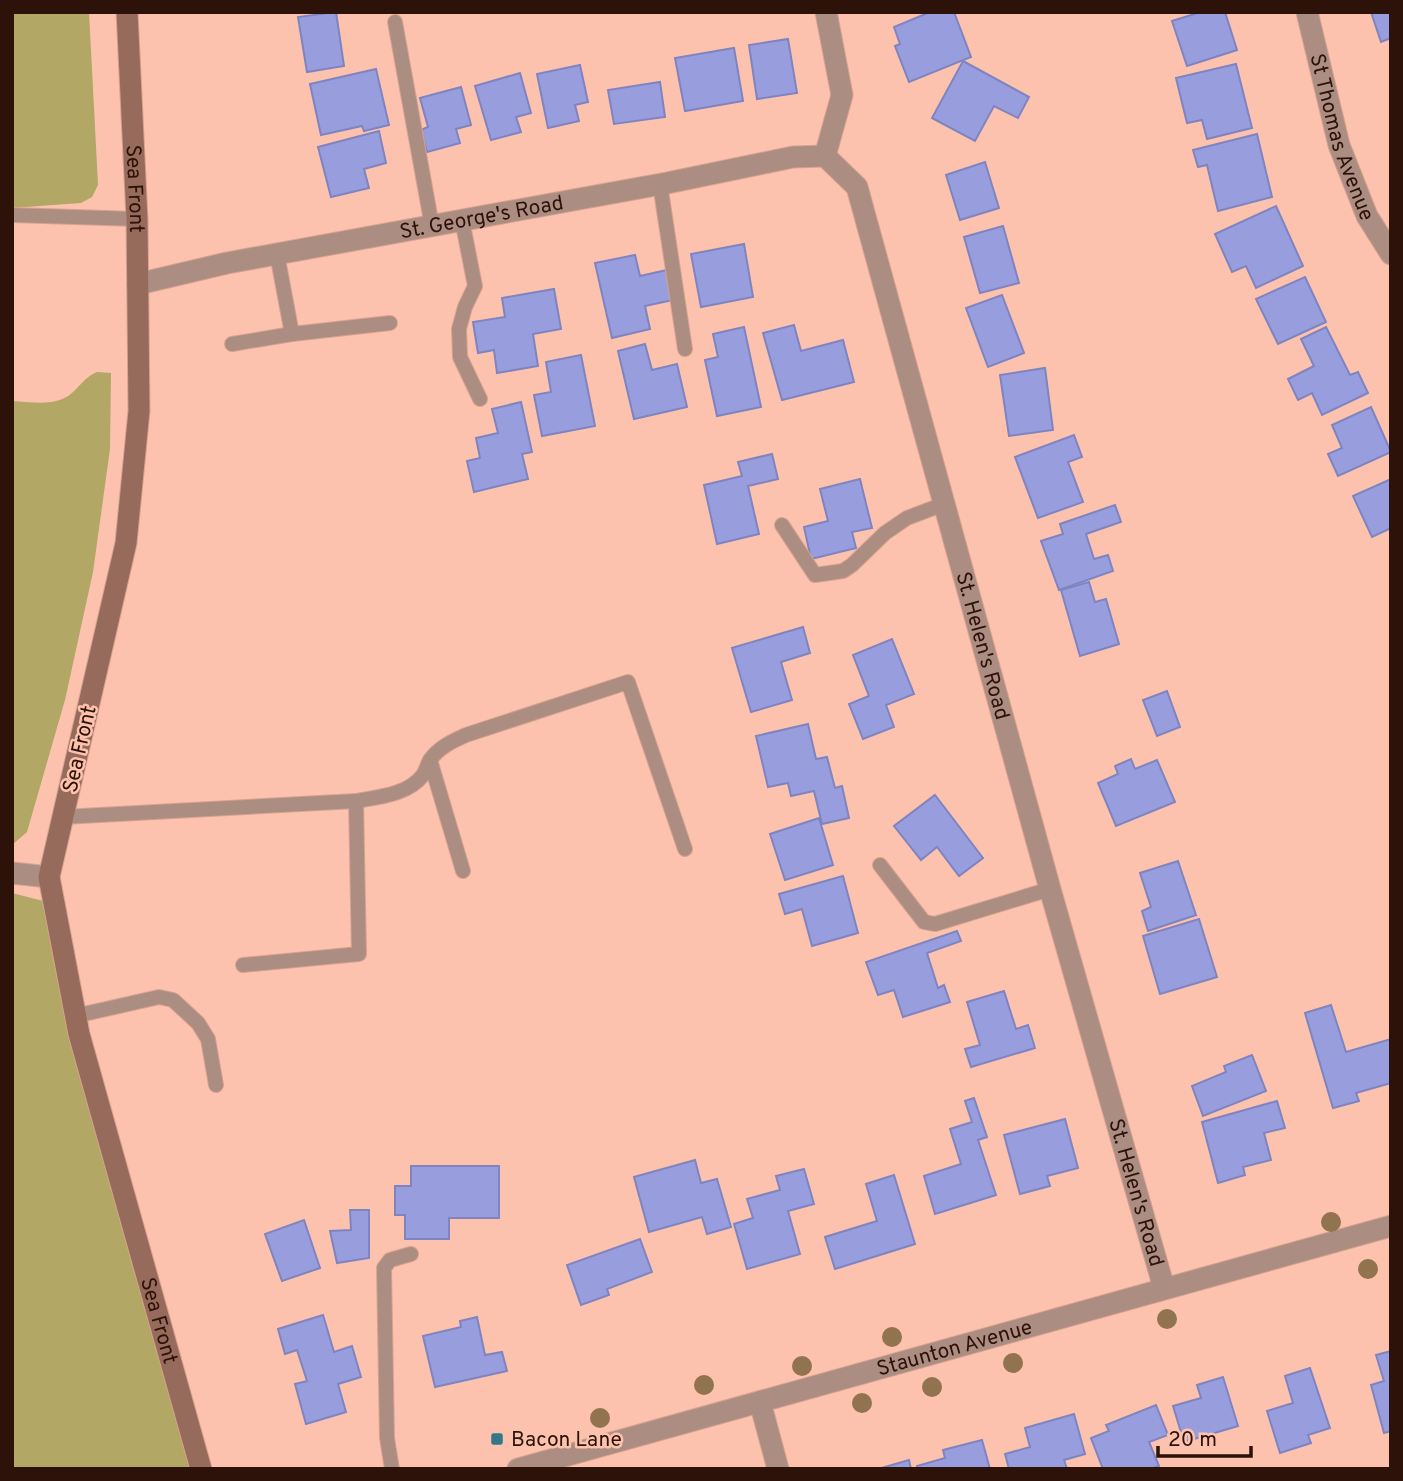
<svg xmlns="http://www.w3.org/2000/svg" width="1403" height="1481" viewBox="0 0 1403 1481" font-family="Overpass,sans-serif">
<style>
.green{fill:#b2a765}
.building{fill:#989edd;stroke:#7f84c1;stroke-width:2}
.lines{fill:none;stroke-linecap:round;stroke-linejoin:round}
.lane-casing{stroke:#d7a290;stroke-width:16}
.street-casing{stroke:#d7a290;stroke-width:23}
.secondary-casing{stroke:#d7a290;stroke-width:23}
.lane{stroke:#ac8d82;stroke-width:14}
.street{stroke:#ac8d82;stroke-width:21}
.secondary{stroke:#976b5b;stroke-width:21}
.tree{fill:#91734f}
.poi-dot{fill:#357689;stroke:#fcc2ae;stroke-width:2.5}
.labels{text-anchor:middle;stroke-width:5;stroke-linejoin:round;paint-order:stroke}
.street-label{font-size:21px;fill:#2c1209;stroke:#fcc2ae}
.poi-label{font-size:21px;fill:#2c1209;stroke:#fcc2ae;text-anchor:start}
</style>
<rect width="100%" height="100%" fill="#fcc2ae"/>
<!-- green -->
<g class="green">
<polygon points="12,12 89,12 98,185 92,197 81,203 12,208"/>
<path d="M 97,372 L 111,373 L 110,449 L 93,572 L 65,700 L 27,832 L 12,845 L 12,401 C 32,402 56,407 72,393 C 81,385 85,377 97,372 Z"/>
<polygon points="12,893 55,904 202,1469 12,1469"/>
</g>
<!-- building -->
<g class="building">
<polygon points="336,12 344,66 307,72 298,17"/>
<polygon points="930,12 954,12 971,57 909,82 895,46 900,44 894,27"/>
<polygon points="1201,12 1225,12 1237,50 1187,66 1172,21"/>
<polygon points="1371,12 1391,12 1391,38 1381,42"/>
<polygon points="788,39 797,93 757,99 749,45"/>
<polygon points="734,48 743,101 685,111 675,58"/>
<polygon points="963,61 1029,97 1018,118 994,106 975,141 932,118"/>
<polygon points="1236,64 1252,128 1207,139 1202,120 1187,123 1176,78"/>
<polygon points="580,65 588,102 575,105 579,121 548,128 537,74"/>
<polygon points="376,69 389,125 364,131 362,126 321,135 310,84"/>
<polygon points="520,73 531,113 516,117 521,132 491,140 475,86"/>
<polygon points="660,82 665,117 614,124 608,90"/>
<polygon points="461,87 471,125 456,129 460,143 427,152 421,130 428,127 420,98"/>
<polygon points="379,131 386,163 364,169 369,188 331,197 318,147"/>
<polygon points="1257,134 1272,197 1218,211 1207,165 1198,167 1193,150"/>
<polygon points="985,162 999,208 960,220 946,175"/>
<polygon points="1276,206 1303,266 1256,288 1246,266 1232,272 1215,234"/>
<polygon points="1003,226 1019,283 980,293 964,237"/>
<polygon points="744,244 753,297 701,307 691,254"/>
<polygon points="635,255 640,276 667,270 673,300 645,306 650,329 612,338 595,263"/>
<polygon points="1305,277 1326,322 1278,344 1256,299"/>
<polygon points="554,289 561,329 533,334 538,366 497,373 494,350 478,353 473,322 505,317 502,298"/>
<polygon points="1002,295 1024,353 988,367 966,308"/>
<polygon points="794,325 801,351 843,340 854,382 782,400 763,333"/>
<polygon points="744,327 761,407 717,416 705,360 718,357 713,334"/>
<polygon points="1326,327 1350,375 1358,372 1368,393 1322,415 1312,393 1298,400 1288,379 1314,366 1301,339"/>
<polygon points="645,344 652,370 677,364 687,407 634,419 618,351"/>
<polygon points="581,355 595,426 542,436 534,395 551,392 546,362"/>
<polygon points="1045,368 1053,430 1009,436 1000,375"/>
<polygon points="521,402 532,452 522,454 528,479 474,492 467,461 480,458 476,438 498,433 492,409"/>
<polygon points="1371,407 1391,452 1338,476 1328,454 1342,448 1332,425"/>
<polygon points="1074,435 1082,457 1068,462 1083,502 1038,518 1015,457"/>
<polygon points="772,454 778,479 748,486 759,534 717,544 704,485 742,476 738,462"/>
<polygon points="860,479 872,528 852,532 856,548 811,559 804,527 828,521 820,489"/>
<polygon points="1391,479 1391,528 1372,537 1353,496"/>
<polygon points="1115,505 1121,522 1086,534 1094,559 1108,555 1113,571 1059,590 1041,541 1063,534 1060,524"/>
<polygon points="1089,582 1095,602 1106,599 1119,644 1080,656 1061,590"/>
<polygon points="803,627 810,653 781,662 792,700 751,712 732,648"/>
<polygon points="892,639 914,694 886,705 894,727 863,739 849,704 869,696 853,655"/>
<polygon points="1167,691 1180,727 1157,736 1143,700"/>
<polygon points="808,724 816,759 827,757 835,788 842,786 849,818 822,824 814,791 791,796 788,783 768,787 756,736"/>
<polygon points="1131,759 1135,769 1157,760 1175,802 1116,826 1098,783 1118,774 1115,766"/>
<polygon points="935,795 983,858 959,876 937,847 921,860 894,826"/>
<polygon points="819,818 833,865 785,880 770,834"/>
<polygon points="1178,861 1196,915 1148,931 1142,911 1151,907 1140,873"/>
<polygon points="843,876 858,933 812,946 802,909 785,914 779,894"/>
<polygon points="1199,919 1217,977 1160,994 1143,936"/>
<polygon points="957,931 961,941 927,953 938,988 944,985 950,1002 903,1017 894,990 878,995 866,962"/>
<polygon points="1004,991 1016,1029 1028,1025 1035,1048 971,1067 965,1049 980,1045 967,1002"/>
<polygon points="1331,1005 1346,1052 1391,1039 1391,1083 1356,1093 1359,1101 1333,1108 1305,1013"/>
<polygon points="1252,1055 1266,1091 1203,1116 1192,1086 1226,1072 1224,1066"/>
<polygon points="974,1098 987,1137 978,1140 996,1195 935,1214 924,1176 961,1164 950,1129 972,1122 965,1101"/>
<polygon points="1277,1101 1285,1128 1264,1133 1271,1160 1243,1167 1245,1175 1218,1183 1202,1122"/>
<polygon points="1065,1119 1078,1168 1047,1176 1050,1186 1020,1194 1004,1135"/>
<polygon points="695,1160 701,1183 717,1179 731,1227 707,1234 702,1217 649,1232 634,1177"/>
<polygon points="411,1166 499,1166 499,1218 449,1218 449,1239 405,1239 405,1215 395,1215 395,1186 411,1186"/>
<polygon points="804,1169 814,1204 788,1211 800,1254 747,1269 734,1224 753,1218 747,1199 780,1190 776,1176"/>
<polygon points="894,1175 915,1244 835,1269 825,1237 877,1221 866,1184"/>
<polygon points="350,1210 369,1210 369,1258 337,1263 330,1231 351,1230"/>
<polygon points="304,1220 320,1268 282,1281 265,1234"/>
<polygon points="640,1239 652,1272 607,1289 609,1295 581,1305 567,1265"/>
<polygon points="323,1315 334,1352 352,1346 361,1377 338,1384 346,1412 306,1424 295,1384 307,1381 297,1350 285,1354 278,1329"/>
<polygon points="477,1317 485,1355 502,1352 507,1371 435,1387 423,1336 461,1327 460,1321"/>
<polygon points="1391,1351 1391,1431 1384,1433 1371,1385 1384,1381 1376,1355"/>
<polygon points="1310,1368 1330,1428 1308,1435 1311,1443 1280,1453 1267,1411 1293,1403 1285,1376"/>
<polygon points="1223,1377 1238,1426 1184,1442 1173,1406 1201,1398 1197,1385"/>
<polygon points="1156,1405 1168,1435 1149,1442 1159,1466 1150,1469 1103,1469 1091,1438 1109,1431 1106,1425"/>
<polygon points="1074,1414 1085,1454 1064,1460 1067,1469 1009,1469 1005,1454 1030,1447 1025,1428"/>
<polygon points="982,1440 990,1469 917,1469 917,1466 945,1458 943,1450"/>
<polygon points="909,1460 911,1469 878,1469"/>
</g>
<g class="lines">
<!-- lane casing -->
<g class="lane-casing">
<g id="lane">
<polyline points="395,22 432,226"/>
<polyline points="660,184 685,349"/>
<polyline points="12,215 137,219"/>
<polyline points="462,220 475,286 465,307 459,329 460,357 480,399"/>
<polyline points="292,334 390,323"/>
<polyline points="232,344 292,334 277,254"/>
<polyline points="782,525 815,575 843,571 852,565 885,533 907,518 944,504"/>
<polyline points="430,760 463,871"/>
<path d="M 63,817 L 356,801 C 378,797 408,795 423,775 C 426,771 427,765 430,760 C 439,747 453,741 466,735 L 628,682 L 685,849"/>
<polyline points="880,865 924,922 935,924 1050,889"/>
<polyline points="243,965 359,954 356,801"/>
<polyline points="75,1016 159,997 173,1000 198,1023 208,1039 216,1085"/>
<polyline points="392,1469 387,1438 384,1268 390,1260 411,1254"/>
</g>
</g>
<!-- street casing -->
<g class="street-casing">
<g id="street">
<path id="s1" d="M 826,12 L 842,95 L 825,156 L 857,187 L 1050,889 L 1164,1288"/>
<path id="s2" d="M 1307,12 L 1339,145 L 1367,216 L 1391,254"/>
<path id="s3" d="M 138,284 L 227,263 L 667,183 L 793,157 L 825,156"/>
<polyline points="12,873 49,877"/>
<polyline points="760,1402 778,1469"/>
<path id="s4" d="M 518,1469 L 1391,1226"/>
</g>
</g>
<!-- secondary casing -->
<g class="secondary-casing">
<g id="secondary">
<path id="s5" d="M 127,12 L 137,219 L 139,411 L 126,543 L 49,877 L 79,1034 L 201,1469"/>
</g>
</g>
<!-- lane -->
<use href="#lane" class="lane"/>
<!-- street -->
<use href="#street" class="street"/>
<!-- secondary -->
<use href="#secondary" class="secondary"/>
</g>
<!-- trees -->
<g class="tree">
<circle cx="1331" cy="1222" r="10"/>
<circle cx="1368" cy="1269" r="10"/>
<circle cx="1167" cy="1319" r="10"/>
<circle cx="892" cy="1337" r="10"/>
<circle cx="1013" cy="1363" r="10"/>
<circle cx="802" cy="1366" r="10"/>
<circle cx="704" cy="1385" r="10"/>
<circle cx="932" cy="1387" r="10"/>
<circle cx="862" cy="1403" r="10"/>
<circle cx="600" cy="1418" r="10"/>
</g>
<!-- markers -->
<rect class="poi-dot" x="490" y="1432" width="14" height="14" rx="3.5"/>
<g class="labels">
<!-- street labels -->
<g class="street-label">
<text dy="7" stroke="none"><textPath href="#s2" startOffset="130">St Thomas Avenue</textPath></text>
<text dy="7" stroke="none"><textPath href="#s5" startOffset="177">Sea Front</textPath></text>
<text dy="7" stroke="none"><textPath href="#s3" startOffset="350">St. George's Road</textPath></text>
<text dy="7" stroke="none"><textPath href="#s1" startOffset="668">St. Helen's Road</textPath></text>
<text transform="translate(79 749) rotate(-77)" y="7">Sea Front</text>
<text dy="7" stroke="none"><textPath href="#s1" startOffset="1236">St. Helen's Road</textPath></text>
<text dy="7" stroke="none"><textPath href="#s5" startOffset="1332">Sea Front</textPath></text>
<text dy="7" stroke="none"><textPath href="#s4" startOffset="453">Staunton Avenue</textPath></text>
</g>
<!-- poi labels -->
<g class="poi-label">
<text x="511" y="1446">Bacon Lane</text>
</g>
</g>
<!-- border -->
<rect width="1403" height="1481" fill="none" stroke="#2c1209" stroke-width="28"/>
<!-- scale -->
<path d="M1158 1446v10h93v-10" fill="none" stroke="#2c1209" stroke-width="3.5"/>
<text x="1168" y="1446" font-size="21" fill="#2c1209" stroke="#fcc2ae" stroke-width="5" paint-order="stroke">20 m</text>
</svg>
